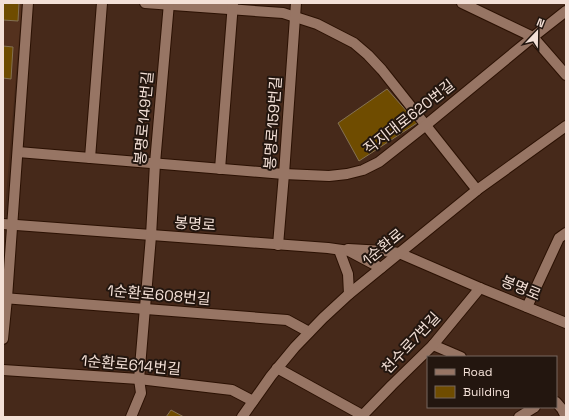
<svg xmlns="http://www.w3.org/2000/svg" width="569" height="420" viewBox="0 0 569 420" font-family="'Space Grotesk','Noto Sans KR',sans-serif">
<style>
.built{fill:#54311e}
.building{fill:#6f4c00;stroke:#847153}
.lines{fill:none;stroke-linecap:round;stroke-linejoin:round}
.minor-casing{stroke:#2b1103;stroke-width:12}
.minor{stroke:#977564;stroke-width:10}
.labels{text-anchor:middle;stroke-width:4;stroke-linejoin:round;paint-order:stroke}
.street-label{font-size:15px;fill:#f3e0d7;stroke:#23160f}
</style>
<rect width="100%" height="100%" fill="#46291a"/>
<!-- built -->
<polygon class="built" points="3,3 22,3 5,210 3,210"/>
<!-- building -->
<g class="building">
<polygon points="3,3 19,3 18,21 3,20"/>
<polygon points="3,46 13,47 11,79 3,78"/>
<polygon points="387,89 417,123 359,161 338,123"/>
<polygon points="171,410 184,417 166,417"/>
</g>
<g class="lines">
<!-- minor casing -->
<g class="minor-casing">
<g id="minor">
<polyline points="145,3 283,13 317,24 354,43 368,55 382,70 477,190"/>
<polyline points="462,3 533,37 566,75"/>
<polyline points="18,152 284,174 329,176 347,174 363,170 379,162 426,125 533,37 566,11"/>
<polyline points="90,158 102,3"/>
<polyline points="220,169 233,3"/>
<polyline points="3,224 328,248 349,251 381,268"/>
<polyline points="278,245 284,174 296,3"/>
<polyline points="348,249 384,251 399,253 480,288 566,323"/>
<polyline points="339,250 348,274 349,294"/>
<polyline points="3,298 287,320 309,332"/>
<polyline points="527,307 559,238 566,233"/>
<polyline points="3,339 7,298 28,3"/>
<polyline points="433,345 461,357"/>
<polyline points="277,368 362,415 363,417"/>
<polyline points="3,370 139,379 232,390 253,401"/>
<polyline points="556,402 562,409 566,417"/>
<polyline points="131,417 141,393 139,379 151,236 155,163 169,3"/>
<polyline points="242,417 271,376 295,347 323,318 349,294 477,190 566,126"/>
<polyline points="361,417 392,385 433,345 480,288"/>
<polyline points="519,417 535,407"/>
</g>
</g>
<!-- minor -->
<use href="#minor" class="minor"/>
</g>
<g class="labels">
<!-- street labels -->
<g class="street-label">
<text transform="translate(409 117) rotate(-38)" y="5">직지대로620번길</text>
<text transform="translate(144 118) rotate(-85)" y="5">봉명로149번길</text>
<text transform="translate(273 123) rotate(-86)" y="5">봉명로159번길</text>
<text transform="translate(195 224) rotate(4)" y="5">봉명로</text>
<text transform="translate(383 247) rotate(-39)" y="5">1순환로</text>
<text transform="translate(521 288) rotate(22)" y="5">봉명로</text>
<text transform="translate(159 295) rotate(5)" y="5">1순환로608번길</text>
<text transform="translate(411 343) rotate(-47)" y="5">천수로7번길</text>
<text transform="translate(131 365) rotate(5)" y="5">1순환로614번길</text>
</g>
</g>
<!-- border -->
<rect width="569" height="420" fill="none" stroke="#f3e0d7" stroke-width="8"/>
<!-- legend -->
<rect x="427" y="356" width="130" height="52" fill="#23160f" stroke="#76675f"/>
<rect x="435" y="369" width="20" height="6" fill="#977564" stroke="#76675f"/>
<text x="463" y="376" font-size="12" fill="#f3e0d7">Road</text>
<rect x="435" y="386" width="20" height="12" fill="#6f4c00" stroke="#76675f"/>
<text x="463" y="396" font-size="12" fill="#f3e0d7">Building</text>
<!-- north arrow -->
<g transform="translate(537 32) rotate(22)" stroke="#23160f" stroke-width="3" paint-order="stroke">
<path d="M0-3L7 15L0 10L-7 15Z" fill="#f3e0d7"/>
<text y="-6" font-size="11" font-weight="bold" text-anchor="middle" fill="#f3e0d7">N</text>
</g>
</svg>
